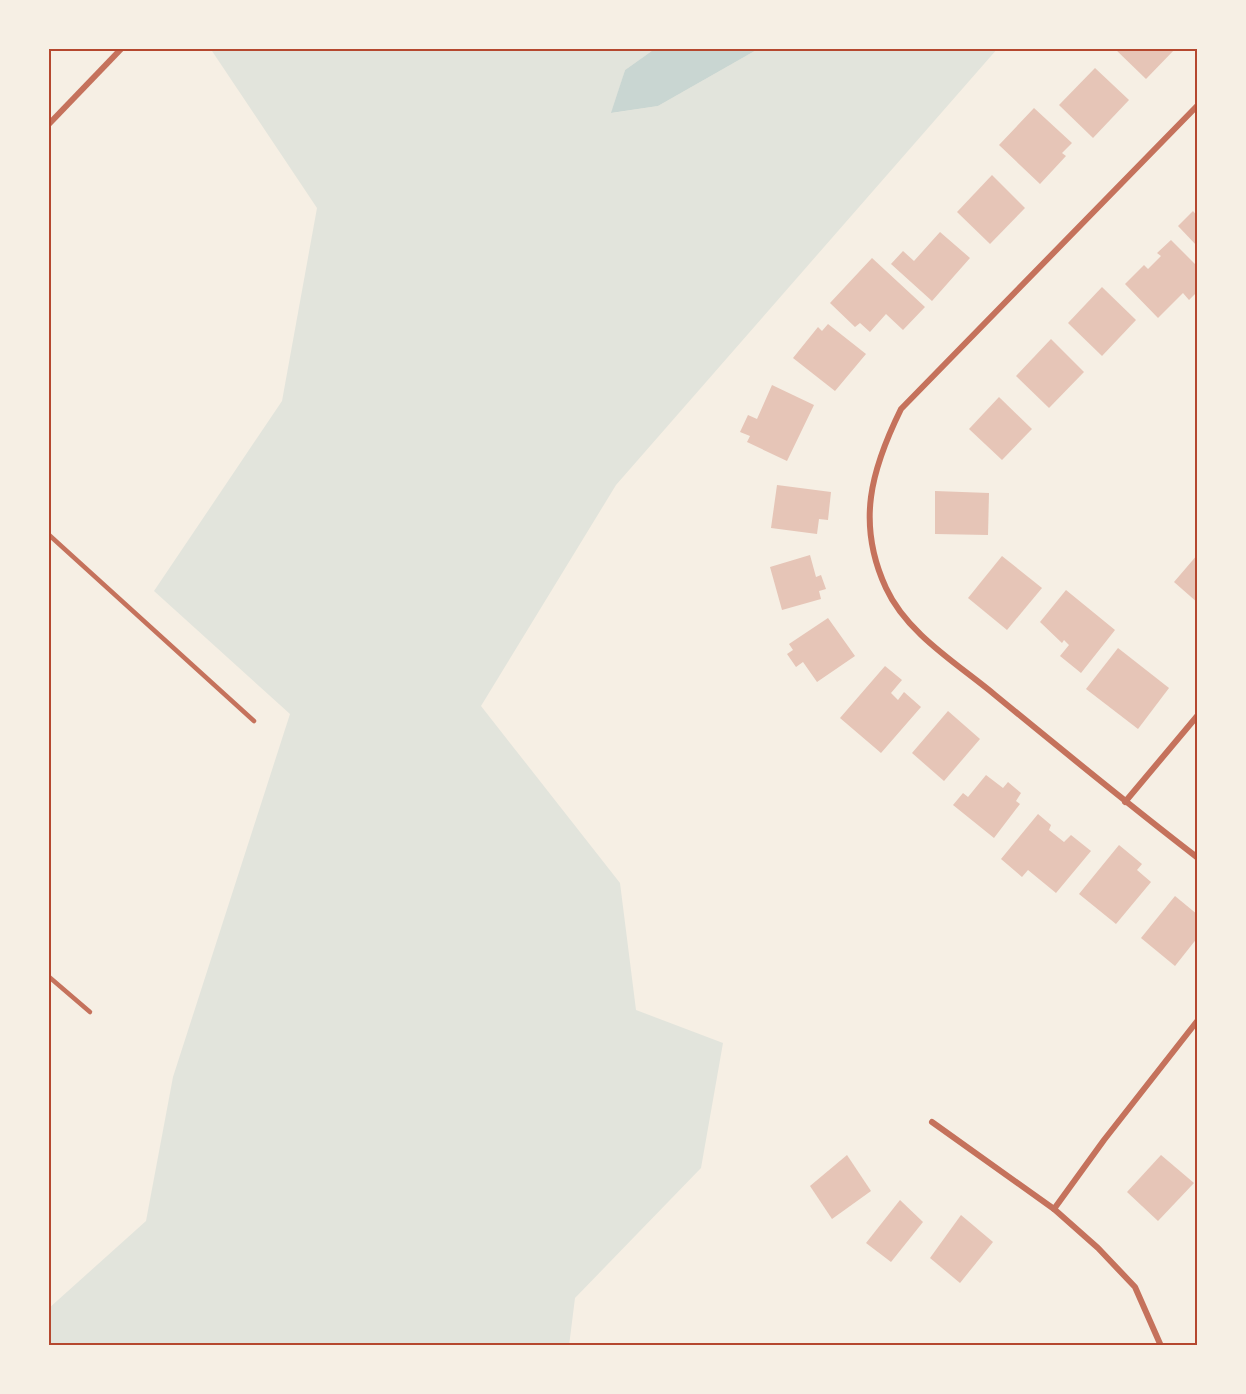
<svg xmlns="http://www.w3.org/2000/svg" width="1246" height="1394" viewBox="0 0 1246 1394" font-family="'PT Sans',sans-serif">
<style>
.green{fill:#e2e4dc}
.water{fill:#c9d6d2}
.building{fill:#e6c5b7}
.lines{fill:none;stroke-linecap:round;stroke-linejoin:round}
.service{stroke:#c5725c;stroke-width:4.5}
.minor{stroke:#c5725c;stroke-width:6}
.neatline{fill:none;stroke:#b5482f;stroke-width:2}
</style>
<rect width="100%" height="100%" fill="#f6efe4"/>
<!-- green -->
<polygon class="green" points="210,48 656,48 625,70 612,113 658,106 760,48 998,48 616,485 481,706 620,883 636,1010 723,1043 701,1168 575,1298 569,1346 48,1346 48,1309 146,1221 173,1077 290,714 154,591 282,401 317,208"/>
<!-- water -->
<polygon class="water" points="656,48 760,48 658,106 611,113 625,70"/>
<!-- building -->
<g class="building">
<polygon points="1114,48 1176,48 1146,79"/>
<polygon points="1095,68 1129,100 1093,138 1059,105"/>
<polygon points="1034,108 1072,143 1062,153 1066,156 1040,184 999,145"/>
<polygon points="992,175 1025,208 990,244 957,212"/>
<polygon points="1193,211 1198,217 1198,247 1178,226"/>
<polygon points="940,232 970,258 932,301 891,264 903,251 914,261"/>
<polygon points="1171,240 1198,267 1198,291 1189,300 1183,293 1158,318 1125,284 1144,265 1148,269 1161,256 1157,253"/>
<polygon points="872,258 925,307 903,330 886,314 870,332 860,323 855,327 830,303"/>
<polygon points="1102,287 1136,320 1102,356 1068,323"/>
<polygon points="828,324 866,354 835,391 793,358 818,327 822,331"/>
<polygon points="1051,339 1084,372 1049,408 1016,376"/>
<polygon points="772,385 814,405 787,461 747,442 750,436 740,432 748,415 757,419"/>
<polygon points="999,397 1032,429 1002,460 969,429"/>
<polygon points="777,485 831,492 828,520 819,519 817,534 771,528"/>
<polygon points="935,491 989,493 988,535 935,534"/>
<polygon points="1198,554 1198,603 1174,582"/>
<polygon points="810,555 816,577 821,575 826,589 819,591 821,599 782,610 770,567"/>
<polygon points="1002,556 1042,588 1007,630 968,598"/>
<polygon points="1066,590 1115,630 1081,673 1060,656 1069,645 1064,640 1062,643 1040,622"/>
<polygon points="828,618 855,656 817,682 803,662 796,667 787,654 793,650 789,644"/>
<polygon points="1118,648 1169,688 1138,729 1086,689"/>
<polygon points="885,666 902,680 891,693 898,700 904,692 921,707 881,753 840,718"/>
<polygon points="948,711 980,739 944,781 912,753"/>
<polygon points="986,775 1003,788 1008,782 1021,793 1016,801 1020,804 994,838 953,805 963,793 968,797"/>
<polygon points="1038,814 1051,825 1049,830 1064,842 1071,835 1091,851 1056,893 1028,870 1022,877 1001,859"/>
<polygon points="1119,845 1142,864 1137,870 1151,882 1116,924 1079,894"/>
<polygon points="1175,896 1198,915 1198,937 1175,966 1141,938"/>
<polygon points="847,1155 871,1191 832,1219 810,1186"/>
<polygon points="1161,1155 1194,1183 1158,1221 1127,1192"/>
<polygon points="900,1200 923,1222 891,1262 866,1243"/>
<polygon points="961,1215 993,1242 960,1283 930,1258"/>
</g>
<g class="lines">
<!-- service -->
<g class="service">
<polyline points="48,534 254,721"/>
<polyline points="48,976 90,1012"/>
</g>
<!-- minor -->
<g class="minor">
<path d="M 1198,105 L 901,409 C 871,470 856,523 886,588 C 907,634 958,664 995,695 C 1062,750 1129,805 1198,858"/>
<polyline points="48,125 122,48"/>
<polyline points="1125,802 1198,715"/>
<polyline points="932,1122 1054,1209 1098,1248 1135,1287 1161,1346"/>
<polyline points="1054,1209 1104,1140 1198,1020"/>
</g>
</g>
<!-- border -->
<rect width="1246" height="1394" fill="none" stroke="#f6efe4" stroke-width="99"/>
<rect x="50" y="50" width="1146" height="1294" class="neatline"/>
</svg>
